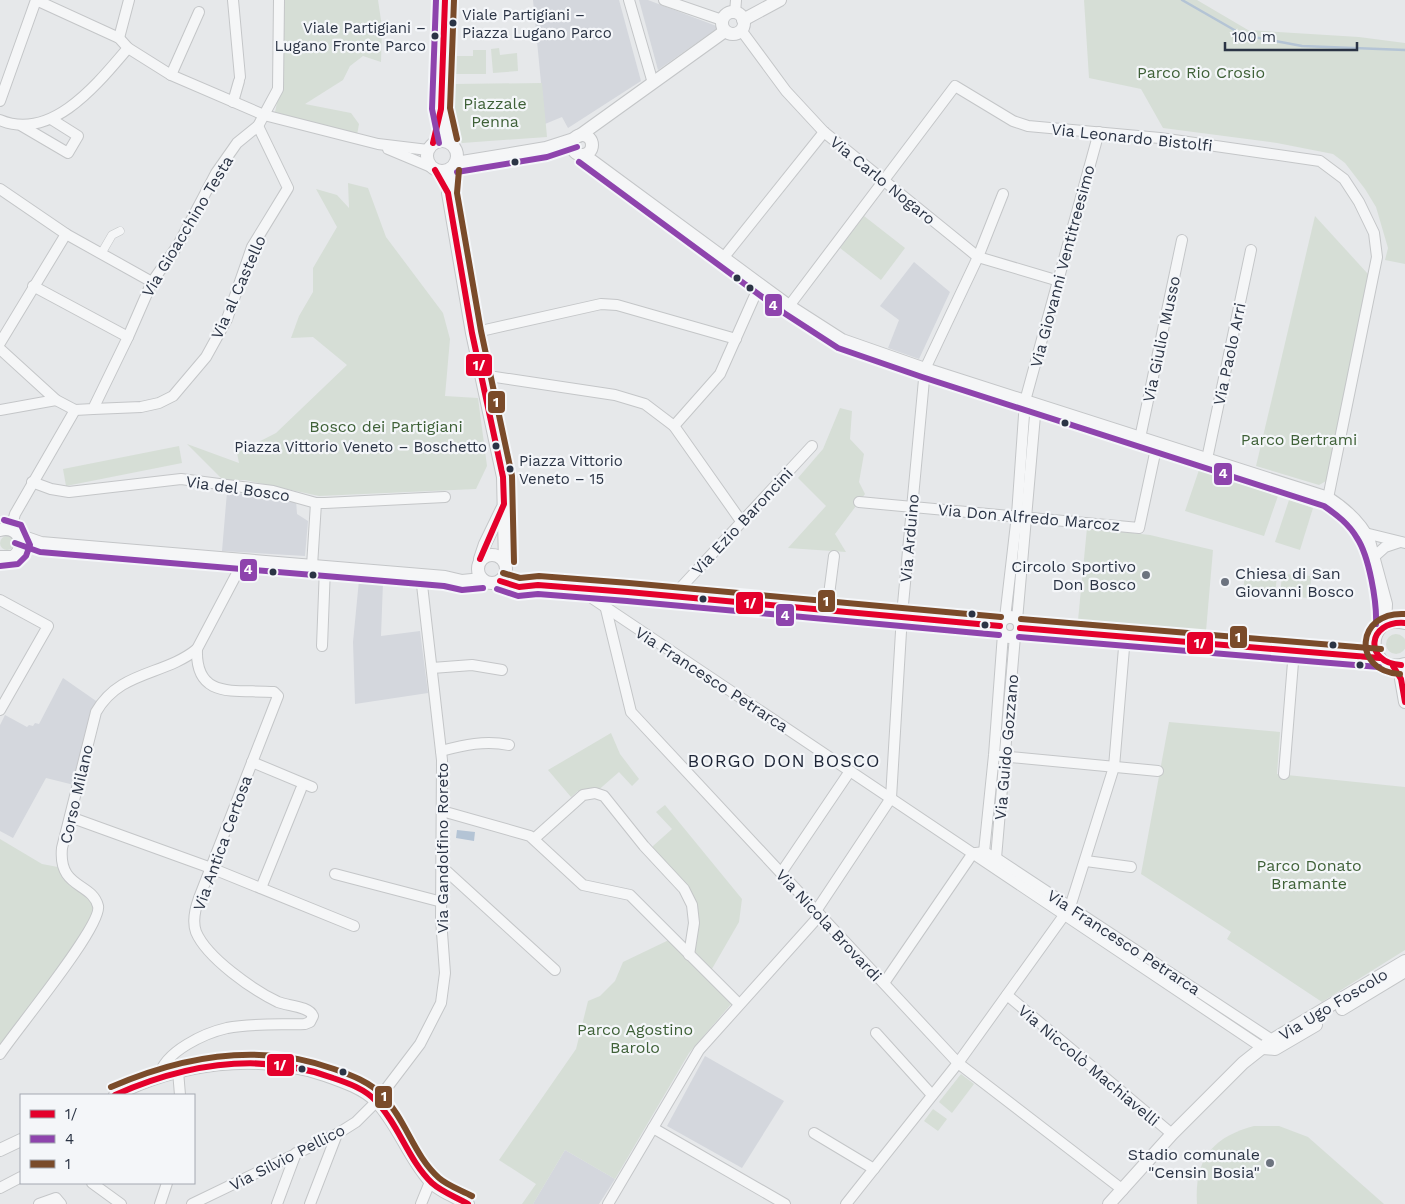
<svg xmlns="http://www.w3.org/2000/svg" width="1405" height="1204" viewBox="0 0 1405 1204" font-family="'Work Sans',sans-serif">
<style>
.built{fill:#d4d7dd}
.green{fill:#d6ded6}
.water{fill:#b4c4d5}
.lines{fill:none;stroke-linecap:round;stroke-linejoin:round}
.stream{stroke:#b4c4d5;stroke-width:2.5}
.pedestrian-casing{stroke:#c4c6c8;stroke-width:9}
.minor-casing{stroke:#c4c6c8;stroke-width:12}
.tertiary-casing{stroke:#c4c6c8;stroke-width:14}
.pedestrian{stroke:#f5f6f7;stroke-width:8}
.minor{stroke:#f5f6f7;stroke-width:10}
.tertiary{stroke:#f5f6f7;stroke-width:12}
.bus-1-casing{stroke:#f4f6f9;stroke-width:10}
.bus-2-casing{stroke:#f4f6f9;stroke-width:10}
.bus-3-casing{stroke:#f4f6f9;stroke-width:10}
.bus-1{stroke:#e4002b;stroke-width:6}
.bus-2{stroke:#8e44ad;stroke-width:6}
.bus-3{stroke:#7a4b2a;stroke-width:6}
.bus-dot{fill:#2b3445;stroke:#f4f6f9;stroke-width:2}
.poi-dot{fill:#6c737f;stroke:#f4f6f9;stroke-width:2}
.labels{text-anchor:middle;stroke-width:4.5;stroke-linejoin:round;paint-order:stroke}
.bus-label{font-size:15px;fill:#2b3445;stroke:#f4f6f9;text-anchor:start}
.park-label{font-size:16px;fill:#3f6138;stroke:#f4f6f9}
.street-label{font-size:16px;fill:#2b3445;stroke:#f4f6f9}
.poi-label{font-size:16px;fill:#2b3445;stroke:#f4f6f9;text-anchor:end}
.neighbourhood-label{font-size:18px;letter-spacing:1px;fill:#1d2536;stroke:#f4f6f9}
.line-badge{stroke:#f4f6f9;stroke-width:2}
.badge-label{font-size:14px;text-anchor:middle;font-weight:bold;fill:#fff}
</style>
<rect width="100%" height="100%" fill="#e6e8ea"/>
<!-- built -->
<g class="built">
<polygon points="533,0 619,0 641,81 568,128 562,117 545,124"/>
<polygon points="639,0 648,0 719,27 658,70"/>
<polygon points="914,262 950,292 919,359 888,348 899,320 880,306"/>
<polygon points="227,492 296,500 297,514 308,521 305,556 222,551"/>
<polygon points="359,580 383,582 381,636 420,631 428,693 355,704 353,642"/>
<polygon points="63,678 99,703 74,785 46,778 13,838 0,831 0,725 5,715 27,727 29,725 33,726 35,723 39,724"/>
<polygon points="705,1056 784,1101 742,1168 667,1126"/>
<polygon points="565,1150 615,1179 599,1204 533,1204"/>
</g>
<!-- green -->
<g class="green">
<polygon points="284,0 378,0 382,27 381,62 363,56 350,66 343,80 305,104 351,113 359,124 357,135 275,112 280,89"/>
<polygon points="1084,0 1197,0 1248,30 1359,37 1405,43 1405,264 1385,260 1388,248 1376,207 1365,189 1345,163 1333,154 1277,143 1163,128 1141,89 1089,78"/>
<polygon points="499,48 500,55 517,53 518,71 493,73 491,49"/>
<polygon points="473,50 486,50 486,74 455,74 455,56 473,56"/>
<polygon points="542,83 547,137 462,143 451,127 453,84"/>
<polygon points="348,183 368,188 386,237 443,313 450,339 445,396 478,398 487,466 476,489 319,496 245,480 223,480 187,444 239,463 237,453 276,433 347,365 313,337 291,338 299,316 313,292 313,268 337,227 316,189 337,195 349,208"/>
<polygon points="864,216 905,248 881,280 840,248"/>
<polygon points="1315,216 1368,274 1328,480 1319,485 1256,466"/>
<polygon points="840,408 852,411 850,439 864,454 859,482 865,494 835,534 846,552 788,548 826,506 798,478 823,449"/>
<polygon points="179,446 182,463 66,486 63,469"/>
<polygon points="1199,470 1278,496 1264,536 1185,511"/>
<polygon points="1289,500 1313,508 1300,550 1275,542"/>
<polygon points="1087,528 1150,535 1213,550 1206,631 1078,620"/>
<circle cx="7" cy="543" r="7"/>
<polygon points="1245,573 1277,576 1275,595 1243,592"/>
<polygon points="1282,574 1311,576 1310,598 1280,596"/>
<circle cx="1396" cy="644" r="10"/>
<polygon points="1169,722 1280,732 1277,774 1405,787 1405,950 1322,1002 1227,939 1231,932 1141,874"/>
<polygon points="611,733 620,754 639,779 632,786 619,772 595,793 583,795 578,791 571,797 548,770"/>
<polygon points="665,805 742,899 739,922 709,974 732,1003 689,1053 615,1179 565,1150 533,1204 522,1204 536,1184 499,1160 576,1049 588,1001 600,996 615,981 623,962 673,938 688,954 692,905 653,855 653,846 672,829 656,812"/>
<polygon points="0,839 42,864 63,868 93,898 99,912 0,1054"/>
<polygon points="961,1074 974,1084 952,1113 939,1102"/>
<polygon points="933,1109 947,1119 938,1131 924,1121"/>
<path d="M 1254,1126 L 1279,1126 L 1308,1137 L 1384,1204 L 1197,1204 C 1194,1160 1212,1137 1254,1126 Z"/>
</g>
<!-- water -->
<polygon class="water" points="457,830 475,832 474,841 456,838"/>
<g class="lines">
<!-- stream -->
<polyline class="stream" points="1182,0 1243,35 1302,46 1405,50"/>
<!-- pedestrian casing -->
<g class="pedestrian-casing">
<polyline id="pedestrian" points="101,254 112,235 120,231"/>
</g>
<!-- minor casing -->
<g class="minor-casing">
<g id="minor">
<polyline points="36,0 119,38 128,48 171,75 264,115 378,144 428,150"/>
<polyline points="233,0 240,77"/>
<polyline points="629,0 653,83"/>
<polyline points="664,0 722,20"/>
<polyline points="735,13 736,0"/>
<polyline points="741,30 786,91 824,132 978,257 1059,281"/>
<polyline points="119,38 129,0"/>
<polyline points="171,75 199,12"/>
<polyline points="0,101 36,0"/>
<polyline points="233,102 239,81"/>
<path d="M 0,120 C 52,142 98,83 128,48"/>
<polyline points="22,126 68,153 78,136 51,119"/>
<polyline points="388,149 431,167"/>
<polyline points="0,189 66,234 152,282"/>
<polyline points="724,257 824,132"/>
<polyline points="33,286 128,337"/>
<polyline points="789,306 955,86 1013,121 1028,126 1160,138 1320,161 1344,179 1359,202 1374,233 1377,257 1328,498"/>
<polyline points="472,333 601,304 617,305 736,339"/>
<polyline points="0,343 66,234"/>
<polyline points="0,349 56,400 75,410"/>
<polyline points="482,375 615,395 645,404 674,426 741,521"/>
<polyline points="93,409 141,407 159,403 173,396 206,357 227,319 252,247 288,188 258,126"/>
<polyline points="0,410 56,400"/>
<polyline points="75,410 93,409 128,337 152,282 178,245 216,173 237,143 258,126 278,89 279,0"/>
<polyline points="674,426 720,374 760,284"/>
<polyline points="1140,438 1182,240"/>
<polyline points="1207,459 1251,250"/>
<polyline points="32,482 51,489 69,492 181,479 273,491 316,503 325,503 445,497"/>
<polyline points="859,502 1139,528 1157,444"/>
<polyline points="15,532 12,525 15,514 75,410"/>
<polyline points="1365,533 1405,543"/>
<polyline points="1375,556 1385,547 1400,542"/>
<polyline points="312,566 316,503"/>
<polyline points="577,588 1263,1048"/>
<polyline points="673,596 812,446"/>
<polyline points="0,600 48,626 0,710"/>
<polyline points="606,609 631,712 958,1063 1123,1190"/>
<polyline points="827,610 834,556"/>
<polyline points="1005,618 1017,515 1025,401 1099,132"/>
<polyline points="1017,620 1036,404"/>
<polyline points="322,646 325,567"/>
<polyline points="432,668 472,665 502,670"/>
<path d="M 441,751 C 464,745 485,740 509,745"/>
<polyline points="1000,756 1158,771"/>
<polyline points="252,762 312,787"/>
<polyline points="1284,774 1294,650"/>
<polyline points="442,811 530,836 583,885 630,895 739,1004"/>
<polyline points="70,817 211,868 354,926"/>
<polyline points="535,838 583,795 595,793 604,796 644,846 684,889 692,905 694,923 689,955"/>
<polyline points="984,852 994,755 1003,634"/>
<polyline points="976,853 984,852 996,858 1272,1040"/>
<polyline points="996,858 1015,636"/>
<polyline points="1086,861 1131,867"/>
<polyline points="442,867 555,970"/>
<polyline points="781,873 850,771"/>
<polyline points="335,874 442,902"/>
<polyline points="261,888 301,789"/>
<polyline points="816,911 891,798 902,615 925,369 978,257 1003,194"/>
<polyline points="884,983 973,853"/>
<polyline points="1007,995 1172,1134"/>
<polyline points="876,1033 932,1095"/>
<path d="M 0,1054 C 15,1031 103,925 98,906 C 92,882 58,889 62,848 L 96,712 C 120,670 164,676 197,649 L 244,560"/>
<polyline points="178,1071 180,1095"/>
<path d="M 159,1076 C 165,1051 205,1033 227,1028 C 252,1023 280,1025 305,1024 L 310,1022 L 313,1016 C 309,1006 288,1006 278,1002 C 253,990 207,958 196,932 C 192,921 195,909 199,898 L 278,696 L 274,692 C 237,689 195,701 197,649"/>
<polyline points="653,1128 785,1204"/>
<polyline points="814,1133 874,1169"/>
<polyline points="92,1183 121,1204"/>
<polyline points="0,1188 21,1177"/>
<polyline points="39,1204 56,1198 61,1204"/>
<polyline points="160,1204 167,1183"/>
<polyline points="192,1204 337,1134 356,1122 376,1102 420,1044 441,1003 445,973 441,919 442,760 421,576"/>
<polyline points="277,1204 296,1153"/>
<polyline points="310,1204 337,1134"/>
<polyline points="421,1204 430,1182"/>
<polyline points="608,1204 699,1050 820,915"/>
<polyline points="846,1204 958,1063 1070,907 1114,767 1125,636"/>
</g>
</g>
<!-- tertiary casing -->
<g class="tertiary-casing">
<g id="tertiary">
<polyline points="445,0 441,109 448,141"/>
<circle cx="733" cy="23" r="11"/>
<polyline points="743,20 780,0"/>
<circle cx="582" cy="145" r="10"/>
<polyline points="579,136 725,31"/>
<circle cx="442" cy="156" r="15"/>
<path d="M 584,155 L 789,306 L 842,340 L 925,369 L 1328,498 C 1345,509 1361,523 1369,541 L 1386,604 L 1385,624"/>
<polyline points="456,163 546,148 574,139"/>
<polyline points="450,169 448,193 472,333 503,477 505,562"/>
<path d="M 0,530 C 18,525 28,545 13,557 L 0,557"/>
<polyline points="18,535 41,543 445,577 462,581 482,579"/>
<circle cx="492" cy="569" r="14"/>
<polyline points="480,559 485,544 502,509"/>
<polyline points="500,581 519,587 538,585 628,592 1000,626"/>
<circle cx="1010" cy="627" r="10"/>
<path d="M 1405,623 C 1364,612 1365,676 1405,664"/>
<polyline points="1020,628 1380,658"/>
<polyline points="1405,668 1401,679 1405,702"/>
<polyline points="1342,1009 1405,971"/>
<polyline points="1263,1048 1275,1049 1316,1025"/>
<path d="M 115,1095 C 180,1063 255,1052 325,1075 C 342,1081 363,1088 376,1101 C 398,1124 408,1156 429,1180 C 437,1190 456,1197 468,1204"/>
<polyline points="0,1150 21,1140"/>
<polyline points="1109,1204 1172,1134 1243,1063 1272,1040 1405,961"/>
</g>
</g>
<!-- pedestrian -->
<use href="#pedestrian" class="pedestrian"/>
<!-- minor -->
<use href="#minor" class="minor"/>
<!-- tertiary -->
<use href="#tertiary" class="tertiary"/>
<!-- bus-1 casing -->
<g class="bus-1-casing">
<g id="bus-1">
<polyline points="433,143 441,109 445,0"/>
<polyline points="435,170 448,193 472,333 503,477 504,504 480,559"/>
<polyline points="500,581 519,587 538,585 628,592 1000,626"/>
<polyline points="1020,628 1380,658"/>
<path d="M 1401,665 C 1363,663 1367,620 1405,623"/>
<polyline points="1393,666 1401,679 1405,702"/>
<path d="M 115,1095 C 185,1064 260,1051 333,1078 C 348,1083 365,1089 376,1101 C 399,1125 408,1160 432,1183 C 442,1192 456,1197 468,1204"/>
</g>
</g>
<!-- bus-2 casing -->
<g class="bus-2-casing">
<g id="bus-2">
<polyline points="436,0 432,109 439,143"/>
<path d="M 579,162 L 784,313 L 838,348 L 922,377 L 1324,506 C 1337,515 1349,524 1357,538 C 1369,556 1377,602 1376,624"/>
<polyline points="457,172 547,157 577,147"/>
<polyline points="15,543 40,552 444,586 462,590 483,588"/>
<polyline points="0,566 18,564 26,556 30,545 21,525 4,520"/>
<polyline points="497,589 518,596 538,594 627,601 999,635"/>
<polyline points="1019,637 1379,667"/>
</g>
</g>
<!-- bus-3 casing -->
<g class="bus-3-casing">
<g id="bus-3">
<polyline points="454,0 450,108 457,139"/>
<polyline points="459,170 457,193 481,331 512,476 514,562"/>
<polyline points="503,573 520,578 539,576 629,583 1001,617"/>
<polyline points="1021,619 1381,649"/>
<path d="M 1400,674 C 1351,671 1356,611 1405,614"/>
<path d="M 111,1087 C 182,1056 259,1042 334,1069 C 351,1075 370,1082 383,1096 C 406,1120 414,1156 439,1178 C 448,1186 461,1190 472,1196"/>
</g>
</g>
<!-- bus-1 -->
<use href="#bus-1" class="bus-1"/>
<!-- bus-2 -->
<use href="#bus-2" class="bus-2"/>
<!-- bus-3 -->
<use href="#bus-3" class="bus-3"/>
</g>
<!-- markers -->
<g class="bus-dot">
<circle cx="453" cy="23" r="4.5"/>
<circle cx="435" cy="36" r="4.5"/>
<circle cx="515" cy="162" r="4.5"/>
<circle cx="737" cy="278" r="4.5"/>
<circle cx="750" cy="288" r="4.5"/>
<circle cx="1065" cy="423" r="4.5"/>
<circle cx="496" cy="446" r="4.5"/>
<circle cx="510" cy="469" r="4.5"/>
<circle cx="273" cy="572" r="4.5"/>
<circle cx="313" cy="575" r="4.5"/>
<circle cx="703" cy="599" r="4.5"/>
<circle cx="972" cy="614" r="4.5"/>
<circle cx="985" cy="625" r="4.5"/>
<circle cx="1333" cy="645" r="4.5"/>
<circle cx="1360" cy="665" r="4.5"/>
<circle cx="302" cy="1069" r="4.5"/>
<circle cx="343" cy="1072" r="4.5"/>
</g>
<g class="poi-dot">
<circle cx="1146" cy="575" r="5"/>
<circle cx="1225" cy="582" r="5"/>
<circle cx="1270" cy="1163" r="5"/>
</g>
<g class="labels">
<!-- bus labels -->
<g class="bus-label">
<text x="462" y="20">Viale Partigiani –<tspan x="462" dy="18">Piazza Lugano Parco</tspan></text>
<text x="426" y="33" text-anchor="end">Viale Partigiani –<tspan x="426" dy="18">Lugano Fronte Parco</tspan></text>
<text x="487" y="452" text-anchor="end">Piazza Vittorio Veneto – Boschetto</text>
<text x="519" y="466">Piazza Vittorio<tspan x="519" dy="18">Veneto – 15</tspan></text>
</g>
<!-- park labels -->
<g class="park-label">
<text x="1201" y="78">Parco Rio Crosio</text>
<text x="495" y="109">Piazzale<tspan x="495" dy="18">Penna</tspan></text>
<text x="386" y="432">Bosco dei Partigiani</text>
<text x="1299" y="445">Parco Bertrami</text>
<text x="1309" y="871">Parco Donato<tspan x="1309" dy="18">Bramante</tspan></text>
<text x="635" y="1035">Parco Agostino<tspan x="635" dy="18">Barolo</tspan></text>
</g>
<!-- street labels -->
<g class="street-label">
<text transform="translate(1132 137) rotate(6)" y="6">Via Leonardo Bistolfi</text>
<text transform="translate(883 180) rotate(39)" y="6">Via Carlo Nogaro</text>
<text transform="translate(187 226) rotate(-59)" y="6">Via Gioacchino Testa</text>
<text transform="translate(1062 266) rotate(-75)" y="6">Via Giovanni Ventitreesimo</text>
<text transform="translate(238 287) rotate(-66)" y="6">Via al Castello</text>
<text transform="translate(1161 339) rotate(-78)" y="6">Via Giulio Musso</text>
<text transform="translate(1229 354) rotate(-78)" y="6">Via Paolo Arri</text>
<text transform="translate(238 488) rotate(8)" y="6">Via del Bosco</text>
<text transform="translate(1029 517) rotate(5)" y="6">Via Don Alfredo Marcoz</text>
<text transform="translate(742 521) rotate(-47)" y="6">Via Ezio Baroncini</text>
<text transform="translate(909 538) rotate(-85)" y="6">Via Arduino</text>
<text transform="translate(712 679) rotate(33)" y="6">Via Francesco Petrarca</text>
<text transform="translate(1006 747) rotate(-85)" y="6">Via Guido Gozzano</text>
<text transform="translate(76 794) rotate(-77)" y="6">Corso Milano</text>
<text transform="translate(222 843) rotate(-70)" y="6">Via Antica Certosa</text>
<text transform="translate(442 848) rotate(-90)" y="6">Via Gandolfino Roreto</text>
<text transform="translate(829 925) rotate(47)" y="6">Via Nicola Brovardi</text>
<text transform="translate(1124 942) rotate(33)" y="6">Via Francesco Petrarca</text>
<text transform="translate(1333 1004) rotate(-31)" y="6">Via Ugo Foscolo</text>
<text transform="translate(1089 1065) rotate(40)" y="6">Via Niccolò Machiavelli</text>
<text transform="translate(287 1157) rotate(-27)" y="6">Via Silvio Pellico</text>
</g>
<!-- poi labels -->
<g class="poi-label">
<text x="1136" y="572">Circolo Sportivo<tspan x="1136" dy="18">Don Bosco</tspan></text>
<text x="1235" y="579" text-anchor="start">Chiesa di San<tspan x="1235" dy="18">Giovanni Bosco</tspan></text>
<text x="1260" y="1160">Stadio comunale<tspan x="1260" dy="18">"Censin Bosia"</tspan></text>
</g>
<!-- neighbourhood labels -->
<g class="neighbourhood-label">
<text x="784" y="767">BORGO DON BOSCO</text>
</g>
</g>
<g class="line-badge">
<rect x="764" y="293" width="19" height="24" rx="5" fill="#8e44ad"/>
<rect x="465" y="353" width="28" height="24" rx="5" fill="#e4002b"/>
<rect x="487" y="390" width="19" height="24" rx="5" fill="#7a4b2a"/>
<rect x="1213" y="462" width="20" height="24" rx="5" fill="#8e44ad"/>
<rect x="239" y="558" width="19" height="24" rx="5" fill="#8e44ad"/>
<rect x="817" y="589" width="19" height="24" rx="5" fill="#7a4b2a"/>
<rect x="735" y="591" width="29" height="24" rx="5" fill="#e4002b"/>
<rect x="775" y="603" width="20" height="24" rx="5" fill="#8e44ad"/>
<rect x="1229" y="625" width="19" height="24" rx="5" fill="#7a4b2a"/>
<rect x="1186" y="631" width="28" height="24" rx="5" fill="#e4002b"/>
<rect x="266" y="1053" width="29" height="24" rx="5" fill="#e4002b"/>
<rect x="374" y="1085" width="19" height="24" rx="5" fill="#7a4b2a"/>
</g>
<g class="badge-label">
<text x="773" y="310">4</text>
<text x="479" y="370">1/</text>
<text x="496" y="407">1</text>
<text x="1223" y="478">4</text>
<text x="248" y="574">4</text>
<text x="826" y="606">1</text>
<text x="750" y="608">1/</text>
<text x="785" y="620">4</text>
<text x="1238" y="642">1</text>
<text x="1200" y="648">1/</text>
<text x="280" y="1070">1/</text>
<text x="384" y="1101">1</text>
</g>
<!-- legend -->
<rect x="20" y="1094" width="175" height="90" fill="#f4f6f9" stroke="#a4a8b1"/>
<rect x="30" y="1110" width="25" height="8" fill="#e4002b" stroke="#a4a8b1"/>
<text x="65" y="1119" font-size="15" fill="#2b3445">1/</text>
<rect x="30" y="1135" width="25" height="8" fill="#8e44ad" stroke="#a4a8b1"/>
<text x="65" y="1144" font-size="15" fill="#2b3445">4</text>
<rect x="30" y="1160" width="25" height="8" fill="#7a4b2a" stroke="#a4a8b1"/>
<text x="65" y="1169" font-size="15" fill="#2b3445">1</text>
<!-- scale -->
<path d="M1225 42v8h132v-8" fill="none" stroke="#2b3445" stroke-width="2.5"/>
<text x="1232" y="42" font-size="15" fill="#2b3445" stroke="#f4f6f9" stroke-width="4" paint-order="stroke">100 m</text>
</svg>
